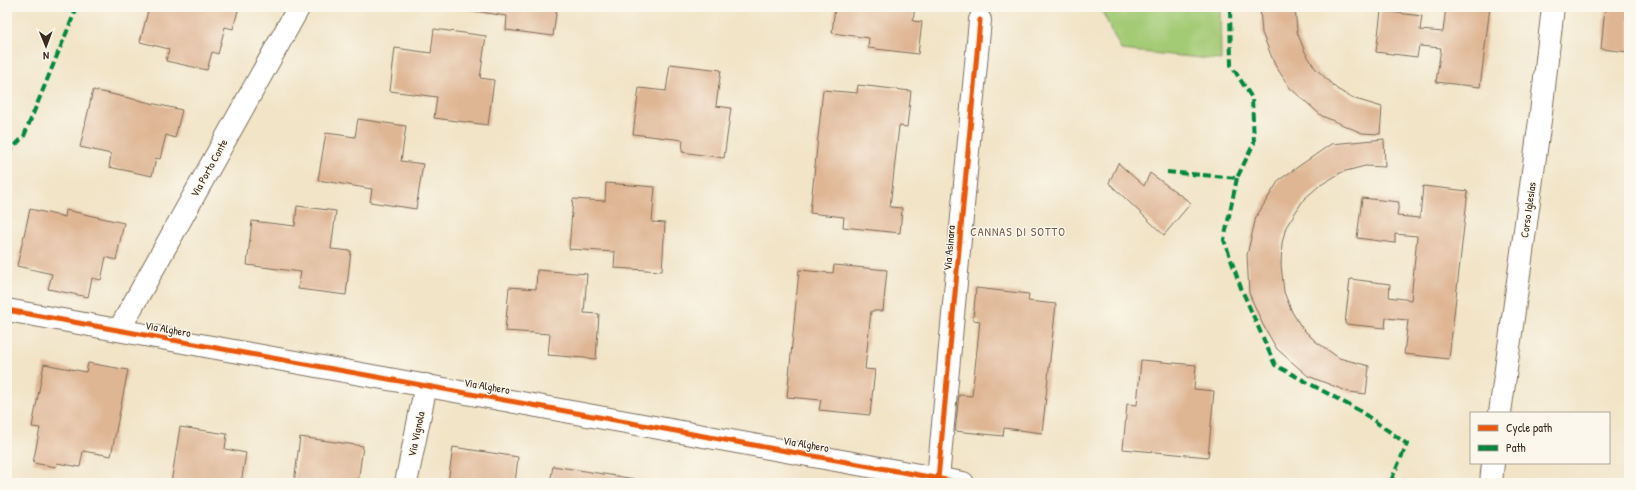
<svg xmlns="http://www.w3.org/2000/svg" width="1636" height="490" viewBox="0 0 1636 490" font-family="'Patrick Hand',sans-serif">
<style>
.green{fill:#a3ca75;stroke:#6f7a4a}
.building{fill:#dfb694}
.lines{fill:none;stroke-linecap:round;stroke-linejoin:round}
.minor-casing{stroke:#7b6b59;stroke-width:24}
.minor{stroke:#fff;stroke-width:22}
.quiet{stroke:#00873e;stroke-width:4;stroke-dasharray:8 4;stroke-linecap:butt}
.cycleway-casing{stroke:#fbf7ec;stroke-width:8}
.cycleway{stroke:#e8590c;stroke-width:5}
.labels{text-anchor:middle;stroke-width:3;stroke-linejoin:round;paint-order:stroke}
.street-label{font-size:11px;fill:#3b2a1e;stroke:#fbf7ec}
.neighbourhood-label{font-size:12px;letter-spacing:1px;fill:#745b47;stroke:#fbf7ec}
</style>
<rect width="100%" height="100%" fill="#fbf7ec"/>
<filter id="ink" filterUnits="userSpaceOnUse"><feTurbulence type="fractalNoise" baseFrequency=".025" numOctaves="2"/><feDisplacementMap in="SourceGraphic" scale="8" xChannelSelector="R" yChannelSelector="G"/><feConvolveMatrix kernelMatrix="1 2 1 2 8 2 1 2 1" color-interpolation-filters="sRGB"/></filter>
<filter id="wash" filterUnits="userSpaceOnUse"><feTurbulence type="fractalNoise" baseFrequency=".012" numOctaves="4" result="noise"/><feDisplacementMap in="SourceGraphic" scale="16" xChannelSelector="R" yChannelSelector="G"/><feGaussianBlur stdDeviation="0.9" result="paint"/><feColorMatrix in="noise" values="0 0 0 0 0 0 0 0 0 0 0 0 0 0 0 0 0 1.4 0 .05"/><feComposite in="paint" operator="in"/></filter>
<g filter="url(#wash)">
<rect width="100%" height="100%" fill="#f1e4c7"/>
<!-- green -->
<polygon class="green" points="1100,7 1220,7 1221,60 1121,50"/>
<g id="blocks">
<!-- building -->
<g class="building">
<polygon points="149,7 239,7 233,29 225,27 218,54 212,52 207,70 166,61 169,49 140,42"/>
<polygon points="454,7 557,7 553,36 506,30 507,16 454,8"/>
<polygon points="835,7 915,7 913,21 922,22 918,54 868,48 869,38 832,33"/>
<polygon points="1260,7 1295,7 1297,32 1305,52 1315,68 1337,89 1352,98 1382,107 1380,134 1362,133 1322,116 1290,88 1275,65 1262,33"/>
<polygon points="1446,7 1490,7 1480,87 1436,82 1441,48 1419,46 1417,57 1376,52 1381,11 1422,16 1420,30 1443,32"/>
<polygon points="1605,7 1629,7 1629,52 1601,49"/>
<polygon points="434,29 486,36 480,78 494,80 488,125 434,118 437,97 390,91 395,48 431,53"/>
<polygon points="670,64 721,70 716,106 731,108 724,158 682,152 683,140 633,134 639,88 666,91"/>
<polygon points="858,85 911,91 907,127 899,126 890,207 902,208 900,233 843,227 844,217 810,213 823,90 857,93"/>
<polygon points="93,90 182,110 175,138 166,135 160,159 156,158 152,176 109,167 111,154 80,147"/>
<polygon points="358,119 406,126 401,161 423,164 416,209 370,202 372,189 318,180 326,133 355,137"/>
<polygon points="1384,139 1385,167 1365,166 1342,172 1319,186 1304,199 1286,227 1282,243 1281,265 1284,292 1292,312 1302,328 1315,341 1339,358 1369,366 1366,394 1349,392 1308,376 1277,349 1263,325 1249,293 1247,255 1256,217 1279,180 1331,144"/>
<polygon points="1118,163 1144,186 1150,173 1191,203 1164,235 1109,183"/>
<polygon points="606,183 655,187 652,222 665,223 662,271 614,268 615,252 569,249 573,199 605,201"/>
<polygon points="1423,186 1468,191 1449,359 1404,354 1408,320 1386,318 1385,328 1345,324 1350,279 1390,284 1389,297 1411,300 1417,236 1395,234 1395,243 1357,238 1362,198 1399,202 1397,216 1420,218"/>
<polygon points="297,206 336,211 331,249 351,251 346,295 298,289 301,272 247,265 252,221 295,226"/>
<polygon points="30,209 65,217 66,210 124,223 116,260 106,257 101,280 92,278 88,297 48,289 52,274 17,266"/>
<polygon points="834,265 887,270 883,311 871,311 865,369 875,370 870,415 819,410 821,400 787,397 799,270 833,273"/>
<polygon points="537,270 587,274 584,313 599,314 596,359 548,355 550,334 505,331 509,287 536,289"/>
<polygon points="976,288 1029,294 1028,301 1056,304 1042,433 1004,428 1003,436 955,431 959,395 972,396 980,321 973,320"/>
<polygon points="1141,360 1196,365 1194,389 1214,391 1208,457 1123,449 1127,404 1137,405"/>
<polygon points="88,363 128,370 111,456 83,451 80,467 57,463 56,467 33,463 40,428 32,427 44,364 86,372"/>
<polygon points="180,427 227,434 225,449 246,453 241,483 171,483"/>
<polygon points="300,437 363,446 358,483 294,483"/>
<polygon points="453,447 518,457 515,483 448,483"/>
<polygon points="553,466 635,479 634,483 550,483"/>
</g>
</g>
</g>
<g filter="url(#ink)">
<use href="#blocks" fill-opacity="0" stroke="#7b6b59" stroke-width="1"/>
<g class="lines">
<!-- minor casing -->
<g class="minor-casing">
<g id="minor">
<polyline points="7,310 963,483"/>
<polyline points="119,330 299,7"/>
<polyline points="1500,413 1541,113 1553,7"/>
<polyline points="938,479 980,20"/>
<polyline points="406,483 426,385"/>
<polyline points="1491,483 1493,463"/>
</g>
</g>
<!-- minor -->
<use href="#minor" class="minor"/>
<!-- quiet -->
<g class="quiet">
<polyline points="7,154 24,136 77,7"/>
<polyline points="1167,172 1237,178 1254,143 1252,98 1231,65 1230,7"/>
<polyline points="1237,178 1224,240 1241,288 1275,365 1360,411 1407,444 1390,483"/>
</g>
<!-- cycleway casing -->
<g class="cycleway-casing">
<g id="cycleway">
<polyline points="7,310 963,483"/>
<polyline points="938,479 980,20"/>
</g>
</g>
<!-- cycleway -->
<use href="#cycleway" class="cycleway"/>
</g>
</g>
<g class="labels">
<!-- street labels -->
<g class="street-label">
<text transform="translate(209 168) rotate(-61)" y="4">Via Porto Conte</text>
<text transform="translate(1528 210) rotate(-82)" y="4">Corso Iglesias</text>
<text transform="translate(949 248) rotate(-85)" y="4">Via Asinara</text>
<text transform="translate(168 329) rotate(10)" y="4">Via Alghero</text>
<text transform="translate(487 386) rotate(10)" y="4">Via Alghero</text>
<text transform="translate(416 434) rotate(-78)" y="4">Via Vignola</text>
<text transform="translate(806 444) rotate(10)" y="4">Via Alghero</text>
</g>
<!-- neighbourhood labels -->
<g class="neighbourhood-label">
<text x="1018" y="236">CANNAS DI SOTTO</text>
</g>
</g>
<!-- margin -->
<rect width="1636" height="490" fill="none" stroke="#fbf7ec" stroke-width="24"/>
<!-- legend -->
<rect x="1470" y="412" width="140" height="52" fill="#fbf7ec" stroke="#aea59a"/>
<rect x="1478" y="425" width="20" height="6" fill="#e8590c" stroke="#aea59a"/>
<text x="1506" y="432" font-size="12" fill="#3b2a1e">Cycle path</text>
<rect x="1478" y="445" width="20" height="6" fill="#00873e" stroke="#aea59a"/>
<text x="1506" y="452" font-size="12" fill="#3b2a1e">Path</text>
<!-- north arrow -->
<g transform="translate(46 46) rotate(179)" stroke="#fbf7ec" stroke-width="3" paint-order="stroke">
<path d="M0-3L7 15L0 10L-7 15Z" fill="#3b2a1e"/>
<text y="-6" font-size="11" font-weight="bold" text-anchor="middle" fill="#3b2a1e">N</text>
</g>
</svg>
